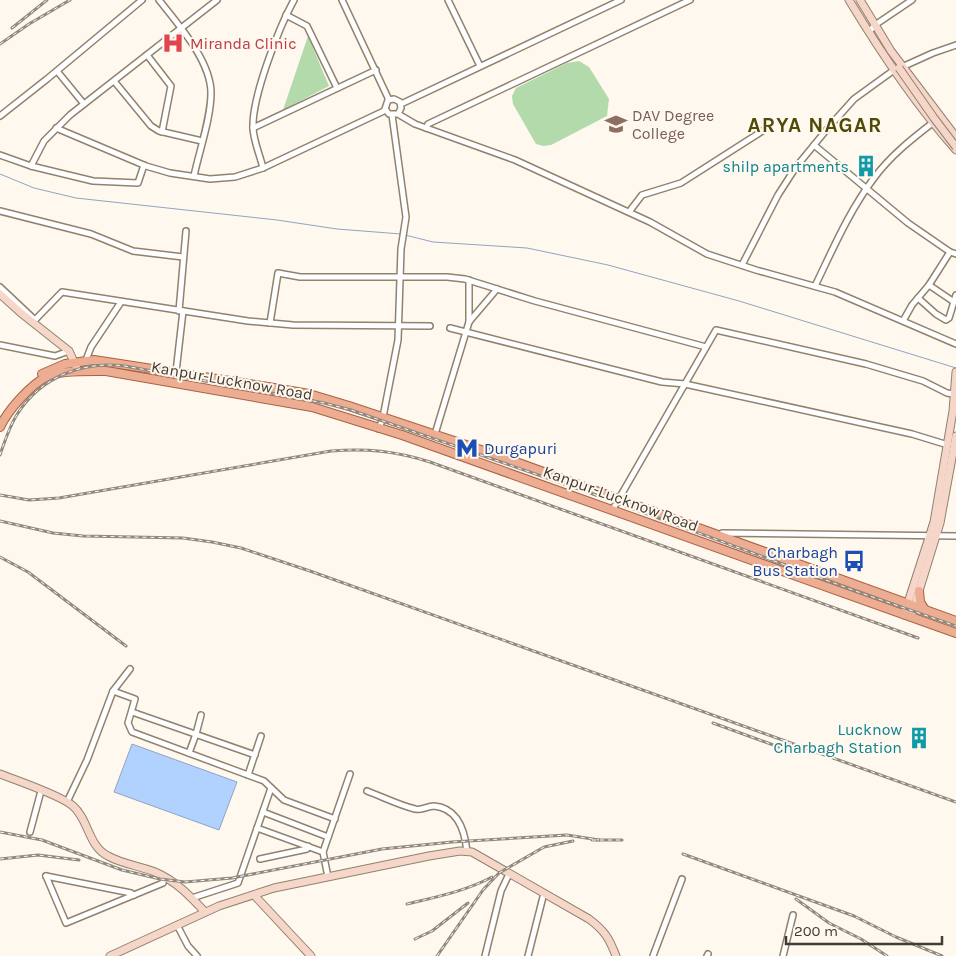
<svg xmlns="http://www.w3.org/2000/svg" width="956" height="956" viewBox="0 0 956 956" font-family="Karla,sans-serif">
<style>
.green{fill:#b2daaa}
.water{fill:#b1d1ff;stroke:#90a4c2}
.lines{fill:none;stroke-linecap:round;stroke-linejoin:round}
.stream{stroke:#90a4c2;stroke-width:1}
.street-casing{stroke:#8f836d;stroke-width:8}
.secondary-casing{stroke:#8f836d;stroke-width:9}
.primary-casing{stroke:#a96241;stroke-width:10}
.street{stroke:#fff;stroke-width:5}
.secondary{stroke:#f6d6c8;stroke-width:7}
.primary{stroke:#ecad92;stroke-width:8}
.rail-casing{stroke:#8f8980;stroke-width:3}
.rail{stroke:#fef8ef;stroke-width:1;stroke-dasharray:4;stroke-linecap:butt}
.secondary-bridge-casing{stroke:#8f836d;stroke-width:9;stroke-linecap:butt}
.secondary-bridge{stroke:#f6d6c8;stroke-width:7}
.labels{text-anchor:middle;stroke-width:4;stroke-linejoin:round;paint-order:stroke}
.health-label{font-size:16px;fill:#be3a42;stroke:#fef8ef;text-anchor:start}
.education-label{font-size:16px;fill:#785e54;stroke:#fef8ef;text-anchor:start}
.culture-label{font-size:16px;fill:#0d838f;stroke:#fef8ef;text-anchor:end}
.street-label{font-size:16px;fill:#423c33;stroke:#fef8ef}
.transit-label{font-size:16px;fill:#164399;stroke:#fef8ef;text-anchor:start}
.district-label{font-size:21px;font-weight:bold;letter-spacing:1px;fill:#504a09;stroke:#fef8ef}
</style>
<rect width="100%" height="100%" fill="#fef8ef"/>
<!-- green -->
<g class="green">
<polygon points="308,36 329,86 283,110"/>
<polygon points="579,61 589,67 609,99 607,116 551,145 543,146 536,144 513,104 512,96 516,88 567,63"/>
</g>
<!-- water -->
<polygon class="water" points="132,744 237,782 219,830 114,792"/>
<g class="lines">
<!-- stream -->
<g class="stream">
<polyline points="0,174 34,188 76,198 277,220 337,229 401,234"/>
<polyline points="405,235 433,242 527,248 608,265 739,301 956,368"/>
</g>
<!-- street casing -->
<g class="street-casing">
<g id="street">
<path d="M 159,0 C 178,24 211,61 211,93 C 211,118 199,152 194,176"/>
<polyline points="342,0 389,100"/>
<polyline points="448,0 480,66"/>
<polyline points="286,15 307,26 337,88"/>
<polyline points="869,32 875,25 912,0"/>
<polyline points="147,55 171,86 162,132"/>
<polyline points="902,67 933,53 956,45"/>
<polyline points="57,71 84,104"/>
<polyline points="114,81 151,126 159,131 202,141"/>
<polyline points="401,104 621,0"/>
<polyline points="398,114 401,108 400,102 394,99 388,100 385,109 389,114 398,114 415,124 515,160 650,222 707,254 756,270 835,292 956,344"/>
<polyline points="0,116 47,79 142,0"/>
<polyline points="56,128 146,166 170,173 210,179 235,177 263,168 386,110"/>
<polyline points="253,128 376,70"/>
<polyline points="426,128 428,124 690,0"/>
<polyline points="814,145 908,223 950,252 956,254"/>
<polyline points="0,155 31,166 93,181 138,183 144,165"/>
<polyline points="31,166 44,141 70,115 217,0"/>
<path d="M 263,168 C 260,155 253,140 253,127 C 252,97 279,27 294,0"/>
<polyline points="0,211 91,234 133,251 183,257"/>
<polyline points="629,212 642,195 681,183 767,128"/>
<polyline points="742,265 778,195 796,167 828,128 854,99 894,70"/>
<polyline points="929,285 954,302"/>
<path d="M 815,286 C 833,249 849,211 874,178 C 891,155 913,138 935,121"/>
<polyline points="0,287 35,320"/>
<polyline points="918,298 936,314 946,320 949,318 956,295"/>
<polyline points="179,311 186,231"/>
<polyline points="903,321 912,305 929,285 950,252"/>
<polyline points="33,322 62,292 248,321 293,325 430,326"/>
<polyline points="469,322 497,289"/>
<polyline points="270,323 278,273 300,277 447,277 465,279 535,301 706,347"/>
<polyline points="450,328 662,382 685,384 912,434 948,445"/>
<polyline points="0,345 55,356 69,351"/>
<polyline points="86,360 91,347 121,302"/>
<polyline points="176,372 183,311"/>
<polyline points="379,429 383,417 398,340 401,249 406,217 392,115"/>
<polyline points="435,434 469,322 469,280"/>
<polyline points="613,509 716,330 866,364 923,381 947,393 953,394"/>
<polyline points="721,536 722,533 956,536"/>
<polyline points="113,691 135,699 128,723 132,732 264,781 284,800 335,819"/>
<polyline points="132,712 255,755"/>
<polyline points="189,753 196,734 201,715"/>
<polyline points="248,775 261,736"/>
<path d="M 367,791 C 383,797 399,805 415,809 C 421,811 427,806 434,806 C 458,808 465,831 467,852"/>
<polyline points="67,802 87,760 113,691 130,669"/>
<polyline points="263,812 328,837"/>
<polyline points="257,828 323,852"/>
<polyline points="30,832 41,791"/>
<polyline points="260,859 307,849 308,846"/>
<polyline points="46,876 66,923 163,883 164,877"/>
<polyline points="46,876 131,893 134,895"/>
<polyline points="328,877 323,852 350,774"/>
<polyline points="192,898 238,883 271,788"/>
<polyline points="177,925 188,946 197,956"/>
<polyline points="485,956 501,891 509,874"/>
<polyline points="528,956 544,893"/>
<polyline points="653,956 682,879"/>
<polyline points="707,956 708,954"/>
<polyline points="783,956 793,915"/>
</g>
</g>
<!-- secondary casing -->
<g class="secondary-casing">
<g id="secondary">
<path d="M 849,0 C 881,53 915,104 956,150"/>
<polyline points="860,0 891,51 956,137"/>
<polyline points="0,294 21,313 69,351 78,371"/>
<polyline points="904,615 934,522 953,411 956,372"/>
<polyline points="911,617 940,523 956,436"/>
<path d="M 0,774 C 18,781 60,795 73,806 C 89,820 88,846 108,856 C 122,864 140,866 155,872 C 176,881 190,896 205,912"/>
<polyline points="254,895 311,956"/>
<path d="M 110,956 L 219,906 L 274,888 L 429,856 L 460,851 L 472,852 L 589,919 C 605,931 609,938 616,956"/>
</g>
</g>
<!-- primary casing -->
<g class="primary-casing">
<g id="primary">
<polyline points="42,374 65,364 94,360 268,387 309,394 349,406 502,457 956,621"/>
<path d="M 0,427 C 8,410 31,384 48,376 C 59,370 93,371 106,371 L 312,407 L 402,435 L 956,633"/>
<polyline points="919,591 920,602 925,610"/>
</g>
</g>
<!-- street -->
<use href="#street" class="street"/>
<!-- secondary -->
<use href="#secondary" class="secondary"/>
<!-- primary -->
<use href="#primary" class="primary"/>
<!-- rail casing -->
<g class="rail-casing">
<g id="rail">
<polyline points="12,28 47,0"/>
<polyline points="0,44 29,24 70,0"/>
<path d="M 0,455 C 5,440 10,425 18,413 C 42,376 83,361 125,366 L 324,403 L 351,410 L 593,494 L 861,593 L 956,626"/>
<path d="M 0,495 L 29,500 L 59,498 L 331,451 C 367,448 395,451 430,462 L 918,638"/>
<polyline points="0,521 53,533 83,536 183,538 212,542 241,548 310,571 956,802"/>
<polyline points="0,557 28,572 126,646"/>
<polyline points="713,723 779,747"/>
<polyline points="0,832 42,840 122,870 160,879 185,882 232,878 382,849 452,842 567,835 599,840"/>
<polyline points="592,840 622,840"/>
<polyline points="683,854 854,916 896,937 942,956"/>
<polyline points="0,859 38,855 79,860"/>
<polyline points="796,899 829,923 861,939 887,956"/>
<path d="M 407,904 C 436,897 466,891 492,877"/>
<polyline points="415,939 432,931 468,903"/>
<polyline points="437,956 483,890 499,873 544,847 573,841"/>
</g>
</g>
<!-- rail -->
<use href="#rail" class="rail"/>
<!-- secondary-bridge casing -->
<g class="secondary-bridge-casing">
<polyline id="secondary-bridge" points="899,68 934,118 956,147"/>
</g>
<!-- secondary-bridge -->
<use href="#secondary-bridge" class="secondary-bridge"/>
</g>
<!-- icons -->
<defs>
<g id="hospital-bare" transform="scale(1.725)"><path d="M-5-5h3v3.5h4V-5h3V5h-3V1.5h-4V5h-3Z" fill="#e0444e" stroke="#fef8ef" stroke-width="2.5" paint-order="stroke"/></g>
<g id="university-bare" transform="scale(1.725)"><path d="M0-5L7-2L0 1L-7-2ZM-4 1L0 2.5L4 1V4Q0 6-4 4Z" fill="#8d6e63" stroke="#fef8ef" stroke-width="2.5" paint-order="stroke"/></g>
<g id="building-bare" transform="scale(1.725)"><path d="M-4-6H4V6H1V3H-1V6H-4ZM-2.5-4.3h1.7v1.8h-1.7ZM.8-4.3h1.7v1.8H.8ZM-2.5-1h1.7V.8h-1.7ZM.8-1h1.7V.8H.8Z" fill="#0f9aa8" stroke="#fef8ef" stroke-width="2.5" paint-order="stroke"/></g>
<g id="metro-bare" transform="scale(1.725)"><path d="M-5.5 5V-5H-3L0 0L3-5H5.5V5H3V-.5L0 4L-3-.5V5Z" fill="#1a4fb4" stroke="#fef8ef" stroke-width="2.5" paint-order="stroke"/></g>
<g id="bus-bare" transform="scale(1.725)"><path d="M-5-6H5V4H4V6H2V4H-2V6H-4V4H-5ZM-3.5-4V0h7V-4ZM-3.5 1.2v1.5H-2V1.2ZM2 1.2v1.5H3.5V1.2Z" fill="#1a4fb4" stroke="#fef8ef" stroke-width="2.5" paint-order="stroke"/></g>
</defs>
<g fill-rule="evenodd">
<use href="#hospital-bare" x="173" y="43"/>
<use href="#university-bare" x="616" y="124"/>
<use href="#building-bare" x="866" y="166"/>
<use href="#metro-bare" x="467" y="448"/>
<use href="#bus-bare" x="854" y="561"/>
<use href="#building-bare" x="919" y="738"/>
</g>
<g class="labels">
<!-- health labels -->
<g class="health-label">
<text x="190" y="49">Miranda Clinic</text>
</g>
<!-- education labels -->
<g class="education-label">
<text x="632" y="121">DAV Degree<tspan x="632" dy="18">College</tspan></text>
</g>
<!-- culture labels -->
<g class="culture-label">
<text x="849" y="172">shilp apartments</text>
<text x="902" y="735">Lucknow<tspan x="902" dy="18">Charbagh Station</tspan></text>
</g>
<!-- street labels -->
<g class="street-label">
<text transform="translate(232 380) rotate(10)" y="6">Kanpur-Lucknow Road</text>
<text transform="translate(621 498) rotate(20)" y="6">Kanpur-Lucknow Road</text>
</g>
<!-- transit labels -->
<g class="transit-label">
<text x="484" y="454">Durgapuri</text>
<text x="838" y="558" text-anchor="end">Charbagh<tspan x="838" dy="18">Bus Station</tspan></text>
</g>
<!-- district labels -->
<g class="district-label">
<text x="815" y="132">ARYA NAGAR</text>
</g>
</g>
<!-- scale -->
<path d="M786 936v8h156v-8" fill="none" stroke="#423c33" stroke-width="2.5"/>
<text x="794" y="936" font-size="15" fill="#423c33" stroke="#fef8ef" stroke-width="4" paint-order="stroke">200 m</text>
</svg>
